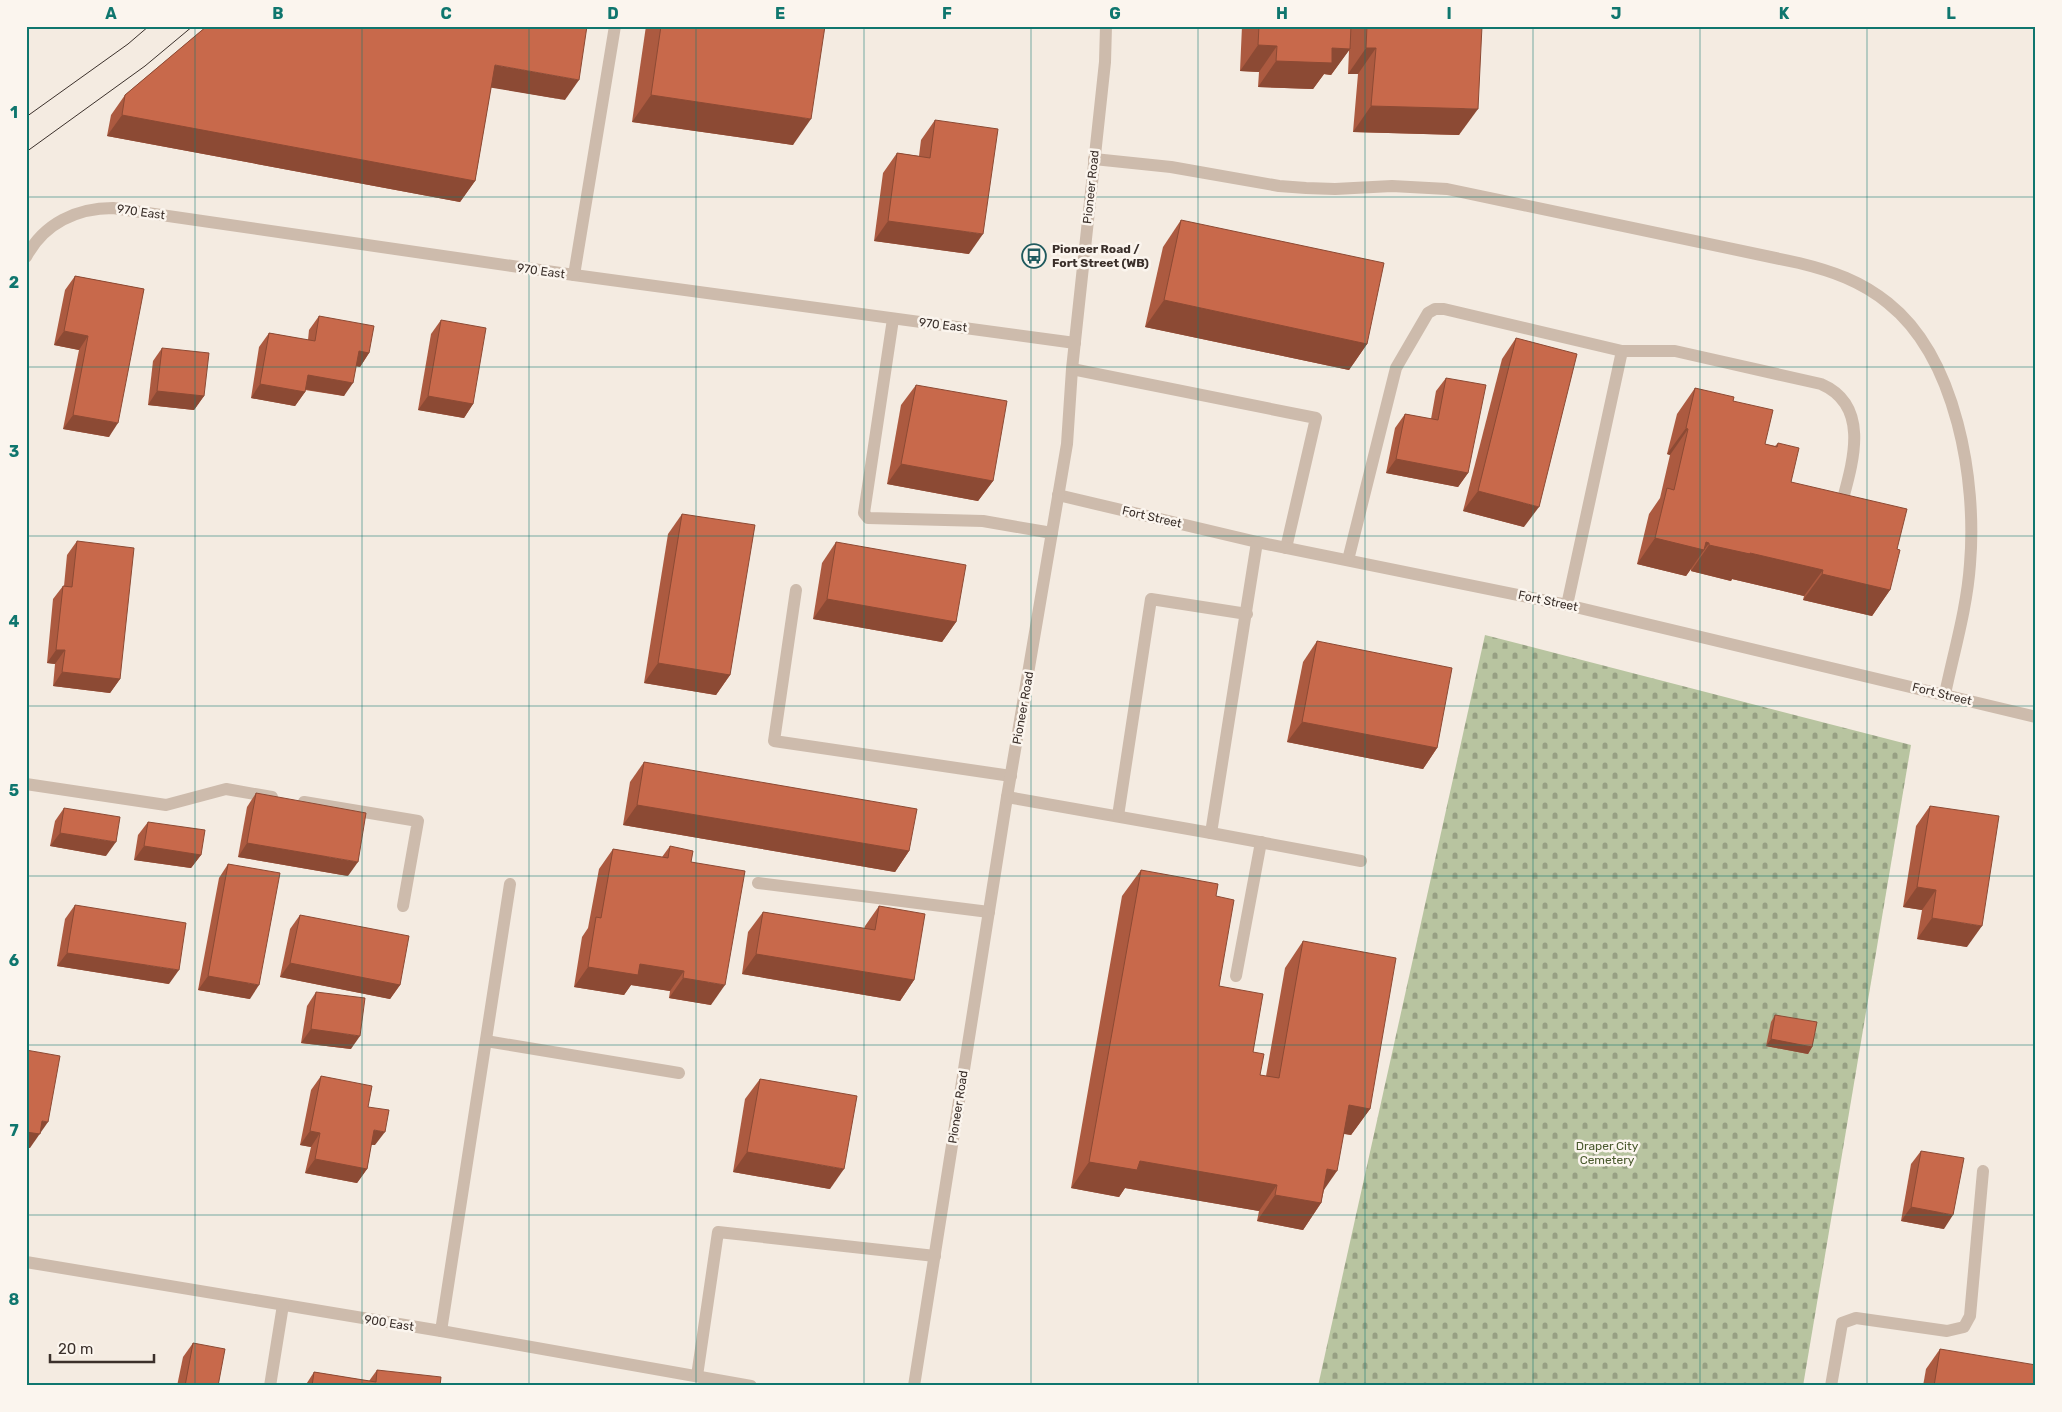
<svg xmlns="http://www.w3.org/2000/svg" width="2062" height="1412" viewBox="0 0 2062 1412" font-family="Rubik,sans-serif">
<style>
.cemetery{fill:url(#cemetery-stones)}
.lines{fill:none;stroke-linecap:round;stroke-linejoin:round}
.minor{stroke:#cdbbac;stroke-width:12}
.tram{stroke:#3b302b;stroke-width:1}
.wall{fill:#ac5a40}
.shaded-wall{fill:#8c4a34}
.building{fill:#c8694b;stroke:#8c4a34}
.grid{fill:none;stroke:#0f766e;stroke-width:1;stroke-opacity:0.55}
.labels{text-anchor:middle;stroke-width:5;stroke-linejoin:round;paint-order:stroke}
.street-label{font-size:12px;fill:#3b302b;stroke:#fbf5ee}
.poi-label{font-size:12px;font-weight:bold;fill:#3b302b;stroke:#fbf5ee;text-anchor:start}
.park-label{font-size:12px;fill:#4a5a2e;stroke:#fbf5ee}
.neatline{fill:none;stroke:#0f766e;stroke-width:2}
.grid-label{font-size:16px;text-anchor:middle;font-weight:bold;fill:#0f766e}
</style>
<defs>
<pattern id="cemetery-stones" width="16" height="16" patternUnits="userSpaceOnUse" patternTransform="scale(1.25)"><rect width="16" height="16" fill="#b8c4a0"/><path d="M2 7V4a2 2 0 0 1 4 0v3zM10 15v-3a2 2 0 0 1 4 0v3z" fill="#97a083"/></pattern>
</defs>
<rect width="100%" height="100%" fill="#f4ebe1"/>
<!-- cemetery -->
<polygon class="cemetery" points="1485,635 1911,745 1803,1386 1318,1386"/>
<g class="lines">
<!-- minor -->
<g class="minor">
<path d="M 1094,159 L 1171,167 L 1279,186 L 1306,188 L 1335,189 L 1392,186 L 1447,189 L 1799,263 C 1832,271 1861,281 1888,303 C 1957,358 1977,481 1970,564 C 1967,608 1954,651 1945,694"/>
<path d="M 26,257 C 44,223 77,208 113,208 L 574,275 L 1075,343"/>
<polyline points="574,275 615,26"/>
<polyline points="893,319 864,513 868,518 983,521 1052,533"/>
<polyline points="1072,369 1316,418 1286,548"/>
<polyline points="1058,495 1257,542 1567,605 2036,717"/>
<polyline points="1348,560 1396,368 1428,313 1435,309 1444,309 1622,351"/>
<polyline points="796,590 774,741 1011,776"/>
<path d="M 1567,605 L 1622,351 L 1675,351 L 1821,384 C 1872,406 1852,465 1841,506"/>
<polyline points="26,784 166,805 226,789 272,797"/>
<polyline points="1007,797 1211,833 1257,542"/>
<polyline points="304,802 418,821 403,906"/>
<polyline points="1118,816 1151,599 1247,614"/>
<polyline points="1211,833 1361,861"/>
<polyline points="758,883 989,912"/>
<polyline points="1236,976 1261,842"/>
<polyline points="486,1041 679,1073"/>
<polyline points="26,1262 441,1331 751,1386"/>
<polyline points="441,1331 510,884"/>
<polyline points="697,1376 718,1232 935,1256"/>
<polyline points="270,1386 283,1305"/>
<polyline points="914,1386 1007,797 1067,444 1072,369 1105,62 1106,26"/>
<polyline points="1831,1386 1842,1323 1856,1318 1947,1331 1964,1327 1970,1316 1983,1171"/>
</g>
<!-- tram -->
<g class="tram">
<polyline points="26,117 128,44 149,26"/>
<polyline points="26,152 145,66 193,26"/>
</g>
</g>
<!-- wall -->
<g class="wall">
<polygon points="207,26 565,100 491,87 475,181 460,202 107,136 111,115 125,95"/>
<polygon points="646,26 825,26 793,145 632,122"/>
<polygon points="1242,26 1482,26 1459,135 1353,132 1358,74 1348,74 1349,50 1331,75 1324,74 1313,89 1258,87 1259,72 1240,71"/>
<polygon points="935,120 969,254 874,241 883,173 897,153 919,156 921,140"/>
<polygon points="1181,220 1367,344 1349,370 1145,327 1163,247"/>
<polygon points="75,276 144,289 109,437 63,429 79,350 54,345 65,290"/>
<polygon points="319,316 369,353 360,367 356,366 344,396 305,390 305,392 295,406 251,398 259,347 269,333 308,340 309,330"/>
<polygon points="441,320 473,404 464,418 418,410 431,334"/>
<polygon points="1516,338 1524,527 1463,511 1502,359"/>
<polygon points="162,348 204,396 194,410 148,405 153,361"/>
<polygon points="1446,378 1468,473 1458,487 1386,473 1395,428 1405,414 1431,419 1436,391"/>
<polygon points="916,385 993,481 978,501 887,484 901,405"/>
<polygon points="1695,388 1733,401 1765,444 1775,446 1778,443 1791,482 1897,549 1890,590 1872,616 1803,600 1804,596 1732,579 1731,581 1691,571 1691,569 1686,576 1637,564 1649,514 1660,498 1670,455 1667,454 1677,414"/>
<polygon points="682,514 730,675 716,695 644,683 668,534"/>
<polygon points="77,541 120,679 110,693 53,686 55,664 47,663 53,599 63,586 64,586 67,555"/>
<polygon points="836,542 956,622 942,642 813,619 822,563"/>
<polygon points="1317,641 1437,748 1423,769 1287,742 1303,662"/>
<polygon points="644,762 909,851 895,872 623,825 630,782"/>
<polygon points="256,793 348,876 238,857 247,807"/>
<polygon points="1930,806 1967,947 1917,939 1922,910 1903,907 1916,826"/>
<polygon points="64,808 106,856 50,846 55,821"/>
<polygon points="148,822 201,855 191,868 134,860 138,835"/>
<polygon points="670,846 691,862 711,1005 669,998 670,991 631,985 624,995 574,987 582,937 588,928 599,869 613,849 662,857"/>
<polygon points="228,864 250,999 198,990 219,878"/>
<polygon points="1141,870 1216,896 1219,986 1253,1052 1260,1075 1266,1076 1285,968 1303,941 1370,1109 1351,1135 1344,1134 1324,1190 1321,1203 1303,1230 1257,1221 1259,1211 1125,1188 1119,1197 1071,1188 1122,896"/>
<polygon points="75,905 169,984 57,966 65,919"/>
<polygon points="879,906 914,980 900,1001 742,974 748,932 763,912 864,929 865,926"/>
<polygon points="300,915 400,985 390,999 280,977 290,929"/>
<polygon points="316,992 351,1049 301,1043 307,1006"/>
<polygon points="1775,1015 1812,1047 1808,1054 1766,1046 1771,1022"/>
<polygon points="321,1076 368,1107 375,1145 371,1145 367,1169 357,1183 305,1173 311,1147 300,1145 311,1090"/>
<polygon points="760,1079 830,1189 733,1172 745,1099"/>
<polygon points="1921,1151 1944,1229 1901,1221 1911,1164"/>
<polygon points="193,1343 218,1386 177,1386 183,1357"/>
<polygon points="1940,1349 2034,1386 1923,1386 1926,1369"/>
<polygon points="377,1370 440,1386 305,1386 314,1372 369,1381"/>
</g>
<!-- shaded-wall -->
<g class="shaded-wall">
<polygon points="1258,45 1277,46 1259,72 1240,71"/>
<polygon points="1332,48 1350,49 1331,75 1324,74 1313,89 1258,87 1276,61"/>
<polygon points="1366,48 1376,48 1358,74 1348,74"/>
<polygon points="495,65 579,80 565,100 481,86"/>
<polygon points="651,95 811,119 793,145 632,122"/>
<polygon points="1371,106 1478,109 1459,135 1353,132"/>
<polygon points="122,115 475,181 460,202 107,136"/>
<polygon points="888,221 983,234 969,254 874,241"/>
<polygon points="1164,300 1367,344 1349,370 1145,327"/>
<polygon points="64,331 88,336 79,350 54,345"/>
<polygon points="359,351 369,353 360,367 349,365"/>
<polygon points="308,375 353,383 344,396 298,388"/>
<polygon points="260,384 305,392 295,406 251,398"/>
<polygon points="157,391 204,396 194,410 148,405"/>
<polygon points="428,396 473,404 464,418 418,410"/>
<polygon points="73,415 118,423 109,437 63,429"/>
<polygon points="1686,428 1688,429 1670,455 1667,454"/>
<polygon points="1396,459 1468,473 1458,487 1386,473"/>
<polygon points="901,464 993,481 978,501 887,484"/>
<polygon points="1478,491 1539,507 1524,527 1463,511"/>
<polygon points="1655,538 1706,542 1709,543 1686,576 1637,564"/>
<polygon points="1709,545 1750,553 1823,570 1804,596 1732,579 1731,581 1691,571"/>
<polygon points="1822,574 1890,590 1872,616 1803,600"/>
<polygon points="827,599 956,622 942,642 813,619"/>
<polygon points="56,650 65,650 55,664 47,663"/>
<polygon points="658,663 730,675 716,695 644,683"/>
<polygon points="62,672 120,679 110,693 53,686"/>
<polygon points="1302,722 1437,748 1423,769 1287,742"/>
<polygon points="637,805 909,851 895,872 623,825"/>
<polygon points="60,833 116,842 106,856 50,846"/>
<polygon points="247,843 358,862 348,876 238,857"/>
<polygon points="144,846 201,855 191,868 134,860"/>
<polygon points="1917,887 1936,890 1922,910 1903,907"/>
<polygon points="1932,918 1982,926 1967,947 1917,939"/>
<polygon points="67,953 179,970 169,984 57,966"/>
<polygon points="756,954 914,980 900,1001 742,974"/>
<polygon points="290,963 400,985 390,999 280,977"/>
<polygon points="640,964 684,971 670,991 631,985 624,995 574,987 588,967"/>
<polygon points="208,976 259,985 250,999 198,990"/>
<polygon points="683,978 725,985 711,1005 669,998"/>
<polygon points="311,1029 360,1036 351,1049 301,1043"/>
<polygon points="1771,1039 1812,1047 1808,1054 1766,1046"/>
<polygon points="1349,1105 1370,1109 1351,1135 1330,1131"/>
<polygon points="42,1121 48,1122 30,1148 26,1148 26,1132"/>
<polygon points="374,1130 385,1132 375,1145 364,1144"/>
<polygon points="310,1131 320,1133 311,1147 300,1145"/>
<polygon points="747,1152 844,1169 830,1189 733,1172"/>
<polygon points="315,1159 367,1169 357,1183 305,1173"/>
<polygon points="1140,1161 1277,1185 1259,1211 1125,1188 1119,1197 1071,1188 1089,1162"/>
<polygon points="1327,1169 1337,1171 1319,1197"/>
<polygon points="1275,1195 1321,1203 1303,1230 1257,1221"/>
<polygon points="1911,1207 1953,1215 1944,1229 1901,1221"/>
</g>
<!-- building -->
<g class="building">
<polygon points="207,26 587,26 579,80 495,65 475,181 122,115 125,95"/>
<polygon points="661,26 825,26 811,119 651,95"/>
<polygon points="1259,26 1351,26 1350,49 1332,48 1332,63 1276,61 1277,46 1258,45"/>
<polygon points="1367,26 1482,26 1478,109 1371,106 1376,48 1366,48"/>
<polygon points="935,120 998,129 983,234 888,221 897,153 930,158"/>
<polygon points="1181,220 1384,263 1367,344 1164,300"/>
<polygon points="75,276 144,289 118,423 73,415 88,336 64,331"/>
<polygon points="319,316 374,326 369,353 359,351 353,383 308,375 305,392 260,384 269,333 315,341"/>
<polygon points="441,320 486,328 473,404 428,396"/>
<polygon points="1516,338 1577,354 1539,507 1478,491"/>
<polygon points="162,348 209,353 204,396 157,391"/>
<polygon points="1446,378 1486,385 1468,473 1396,459 1405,414 1438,420"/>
<polygon points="916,385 1007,401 993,481 901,464"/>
<polygon points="1695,388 1734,397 1733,401 1773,410 1765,444 1777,447 1778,443 1799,448 1791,482 1907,509 1897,549 1900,550 1890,590 1822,574 1823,570 1750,553 1750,554 1709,545 1709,543 1706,542 1704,550 1655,538 1667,488 1674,490 1688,429 1686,428"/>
<polygon points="682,514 755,525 730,675 658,663"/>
<polygon points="77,541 134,548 120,679 62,672 65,650 56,650 63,586 72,587"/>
<polygon points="836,542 966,565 956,622 827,599"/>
<polygon points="1317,641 1452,668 1437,748 1302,722"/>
<polygon points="644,762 917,809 909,851 637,805"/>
<polygon points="256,793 366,813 358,862 247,843"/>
<polygon points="1930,806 1999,816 1982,926 1932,918 1936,890 1917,887"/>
<polygon points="64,808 120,817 116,842 60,833"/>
<polygon points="148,822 205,830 201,855 144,846"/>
<polygon points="670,846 693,851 691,862 745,871 725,985 683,978 684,971 640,964 638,975 588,967 596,917 601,918 613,849 668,858"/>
<polygon points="228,864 280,873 259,985 208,976"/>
<polygon points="1141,870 1218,884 1216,896 1234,900 1219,986 1263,994 1253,1052 1264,1054 1260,1075 1279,1078 1303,941 1396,958 1370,1109 1349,1105 1337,1171 1327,1169 1321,1203 1275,1195 1277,1185 1140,1161 1137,1170 1089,1162"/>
<polygon points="75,905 186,923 179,970 67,953"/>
<polygon points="879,906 925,914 914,980 756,954 763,912 875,930"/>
<polygon points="300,915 409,936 400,985 290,963"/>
<polygon points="316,992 365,998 360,1036 311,1029"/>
<polygon points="1775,1015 1817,1022 1812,1047 1771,1039"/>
<polygon points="26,1050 60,1056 48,1122 42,1121 40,1134 26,1132"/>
<polygon points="321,1076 372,1086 368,1107 389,1110 385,1132 374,1130 367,1169 315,1159 320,1133 310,1131"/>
<polygon points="760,1079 857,1096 844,1169 747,1152"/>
<polygon points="1921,1151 1964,1158 1953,1215 1911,1207"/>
<polygon points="193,1343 225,1349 218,1386 185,1386"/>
<polygon points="1940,1349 2036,1365 2036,1376 2034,1386 1934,1386"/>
<polygon points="377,1370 441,1377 440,1386 312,1386 314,1372 376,1382"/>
<polygon points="26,1383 47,1386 26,1386"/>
</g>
<!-- grid -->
<path class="grid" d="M 195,26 L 195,1386M 362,26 L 362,1386M 529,26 L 529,1386M 696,26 L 696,1386M 864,26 L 864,1386M 1031,26 L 1031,1386M 1198,26 L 1198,1386M 1365,26 L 1365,1386M 1533,26 L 1533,1386M 1700,26 L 1700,1386M 1867,26 L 1867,1386M 26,197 L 2036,197M 26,367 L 2036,367M 26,536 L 2036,536M 26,706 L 2036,706M 26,876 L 2036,876M 26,1045 L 2036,1045M 26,1215 L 2036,1215"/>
<!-- icons -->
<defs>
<g id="bus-ring" transform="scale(1.25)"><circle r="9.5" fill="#fbf5ee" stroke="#1f5a5e" stroke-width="1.5"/><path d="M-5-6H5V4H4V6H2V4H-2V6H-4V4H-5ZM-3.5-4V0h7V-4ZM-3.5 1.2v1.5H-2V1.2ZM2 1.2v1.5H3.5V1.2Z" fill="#1f5a5e"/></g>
</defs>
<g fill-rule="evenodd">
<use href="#bus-ring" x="1034" y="256"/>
</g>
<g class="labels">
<!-- street labels -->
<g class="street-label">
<text transform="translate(1091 187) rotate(-84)" y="4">Pioneer Road</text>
<text transform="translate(141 212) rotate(8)" y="4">970 East</text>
<text transform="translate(541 271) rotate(8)" y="4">970 East</text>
<text transform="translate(943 325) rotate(7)" y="4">970 East</text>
<text transform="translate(1152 517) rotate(13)" y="4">Fort Street</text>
<text transform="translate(1548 601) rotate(12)" y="4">Fort Street</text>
<text transform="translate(1942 694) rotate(14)" y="4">Fort Street</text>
<text transform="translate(1023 708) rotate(-80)" y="4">Pioneer Road</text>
<text transform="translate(958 1107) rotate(-81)" y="4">Pioneer Road</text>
<text transform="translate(389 1323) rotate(9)" y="4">900 East</text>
</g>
<!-- poi labels -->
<g class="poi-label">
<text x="1052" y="253">Pioneer Road /<tspan x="1052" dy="14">Fort Street (WB)</tspan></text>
</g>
<!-- park labels -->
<g class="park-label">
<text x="1607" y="1150">Draper City<tspan x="1607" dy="14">Cemetery</tspan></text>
</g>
</g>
<!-- border -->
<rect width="2062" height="1412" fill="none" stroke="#fbf5ee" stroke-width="55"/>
<!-- scale -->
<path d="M50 1354v8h104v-8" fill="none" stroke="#3b302b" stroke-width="2.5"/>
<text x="58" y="1354" font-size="15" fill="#3b302b" stroke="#fbf5ee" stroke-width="4" paint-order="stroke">20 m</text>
<rect x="28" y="28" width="2006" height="1356" class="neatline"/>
<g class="grid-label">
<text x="111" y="19">A</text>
<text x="278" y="19">B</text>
<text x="446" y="19">C</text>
<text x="613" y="19">D</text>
<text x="780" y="19">E</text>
<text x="947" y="19">F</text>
<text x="1115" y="19">G</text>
<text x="1282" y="19">H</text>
<text x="1449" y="19">I</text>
<text x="1616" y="19">J</text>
<text x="1784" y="19">K</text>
<text x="1951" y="19">L</text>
<text x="14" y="118">1</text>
<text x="14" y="288">2</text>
<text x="14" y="457">3</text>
<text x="14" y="627">4</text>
<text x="14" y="796">5</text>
<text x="14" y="966">6</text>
<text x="14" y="1136">7</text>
<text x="14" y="1305">8</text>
</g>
</svg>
